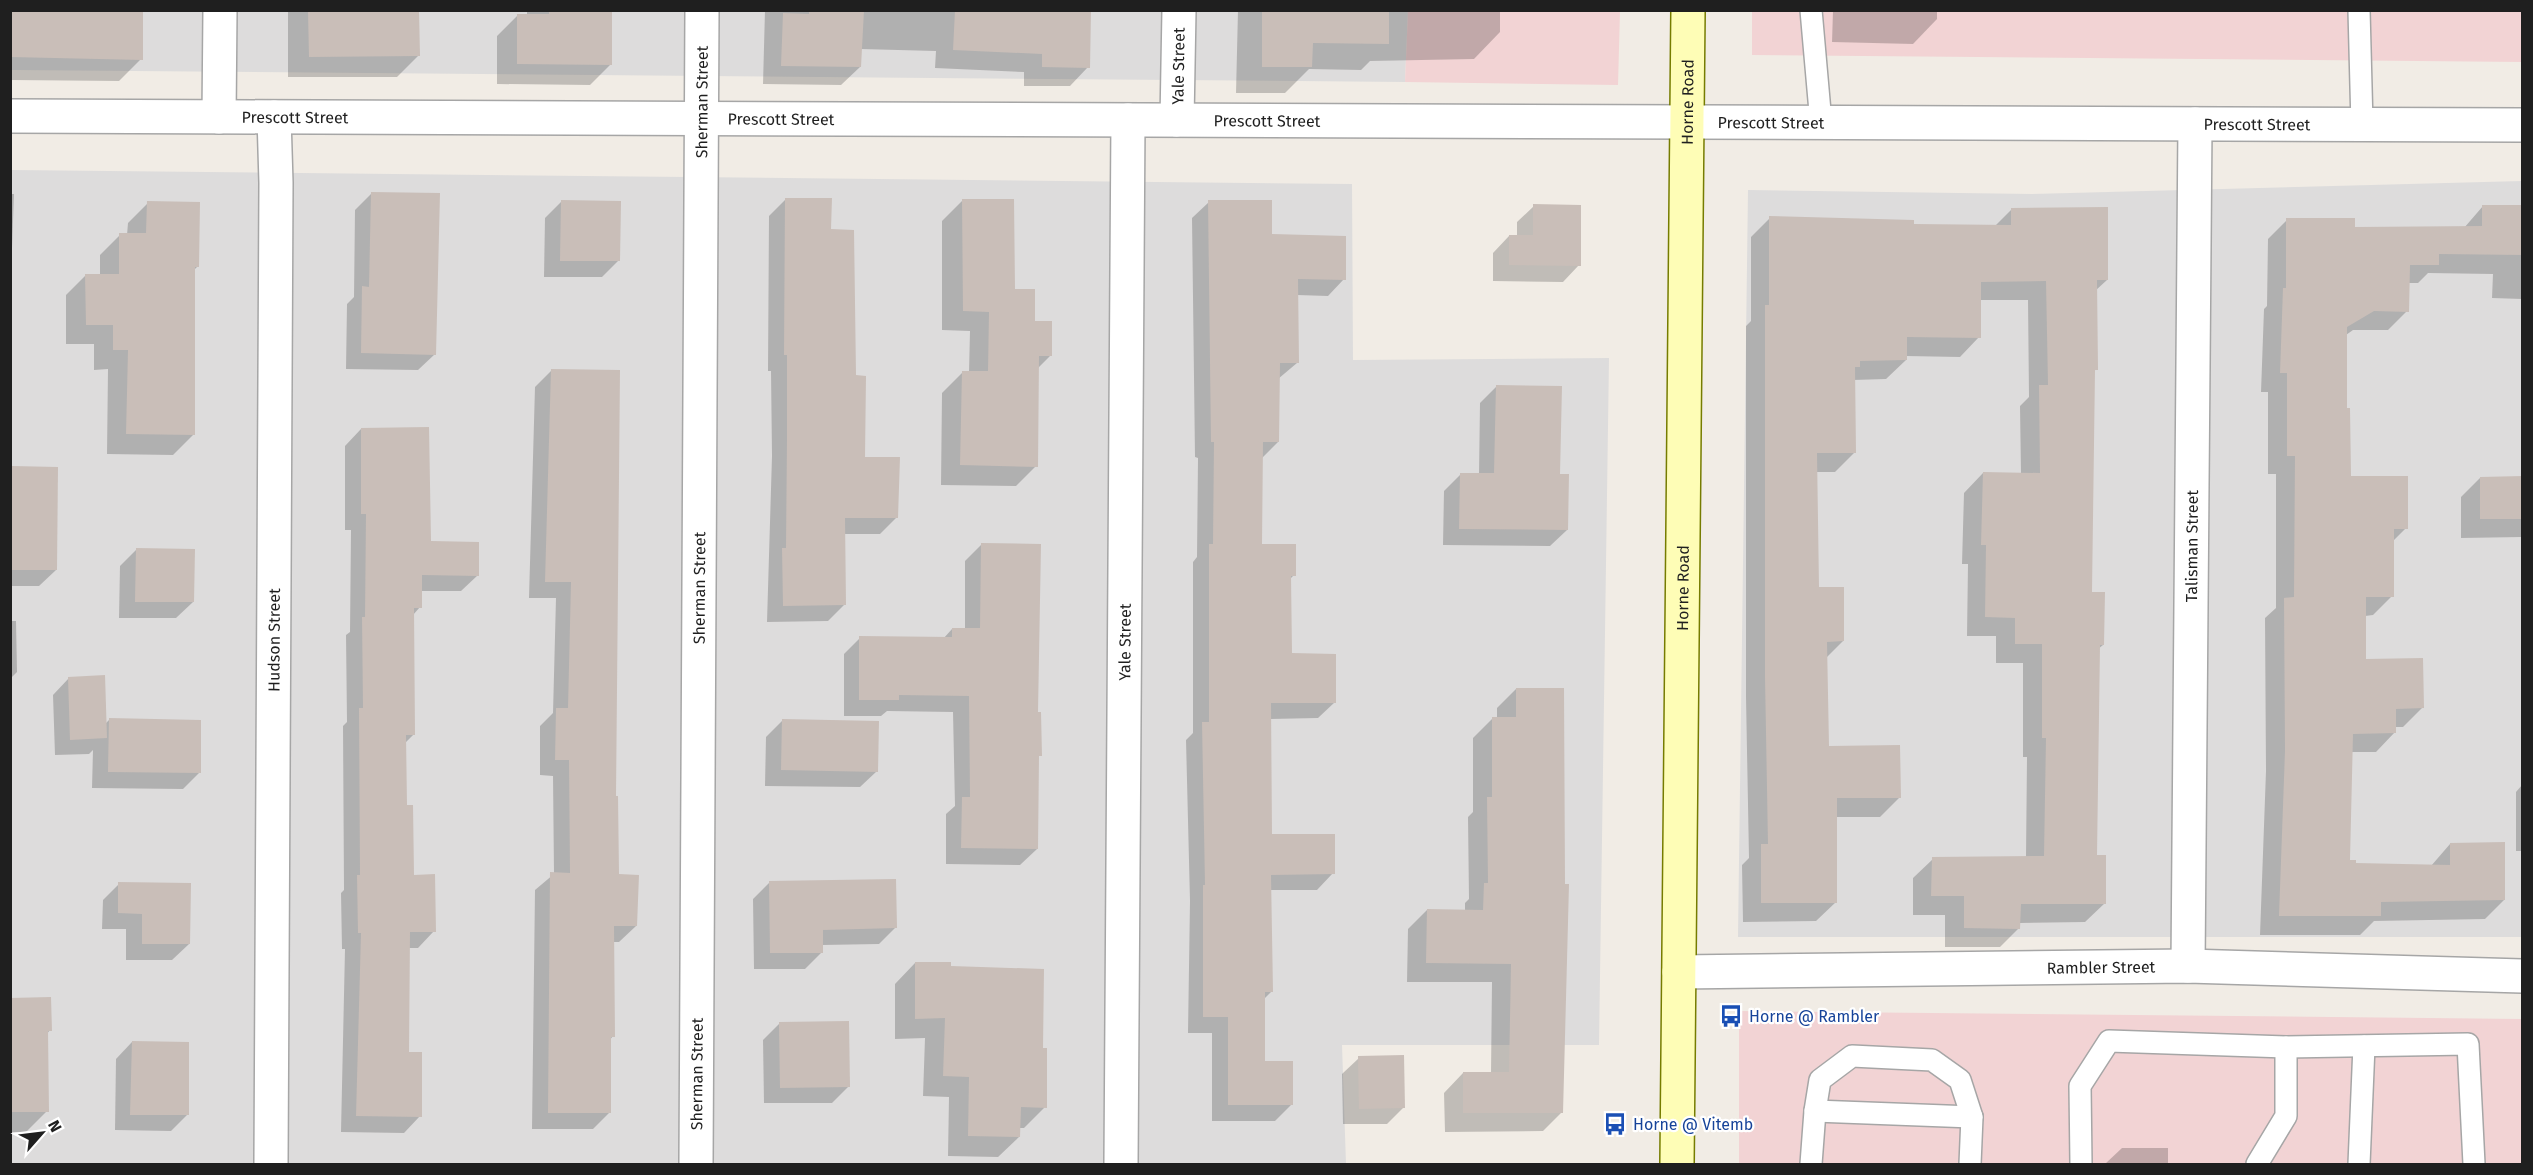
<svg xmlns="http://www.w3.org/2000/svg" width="2533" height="1175" viewBox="0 0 2533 1175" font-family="'Fira Sans',sans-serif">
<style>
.residential{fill:#dddcdc}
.commercial{fill:#f2d3d4}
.shadow{fill:#0003}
.building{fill:#c9beb8}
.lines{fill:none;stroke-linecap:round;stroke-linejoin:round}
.service-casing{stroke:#a6a6a6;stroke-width:24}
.minor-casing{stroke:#a6a6a6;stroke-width:36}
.tertiary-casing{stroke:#a6a6a6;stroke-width:36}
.secondary-casing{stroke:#767c00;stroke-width:36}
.service{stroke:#fff;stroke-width:21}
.minor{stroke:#fff;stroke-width:33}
.tertiary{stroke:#fff;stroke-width:33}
.secondary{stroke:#fefdb6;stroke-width:33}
.labels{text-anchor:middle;stroke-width:4.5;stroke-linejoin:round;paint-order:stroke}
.street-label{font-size:16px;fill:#1f1f1f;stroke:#fff}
.transit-label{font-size:16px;fill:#164399;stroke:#fff;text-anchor:start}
</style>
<rect width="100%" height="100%" fill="#f1ece5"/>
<!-- residential -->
<g class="residential">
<polygon points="11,10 1408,11 1405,82 11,70"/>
<polygon points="11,170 1352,184 1353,360 1609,358 1599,1045 1342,1045 1346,1164 11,1164"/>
<polygon points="2522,181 2522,937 1738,937 1748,190 2032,194"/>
</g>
<!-- commercial -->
<g class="commercial">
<polygon points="1408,11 1620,11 1618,85 1405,82"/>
<polygon points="1752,11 2522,11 2522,62 1752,55"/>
<polygon points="1739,1011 2522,1019 2522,1164 1739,1164"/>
</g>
<!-- shadow -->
<g class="shadow">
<polygon points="10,10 141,59 119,81 10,80"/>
<polygon points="288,10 418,10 418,56 397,77 288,77"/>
<polygon points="527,10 612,10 610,65 590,85 497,84 497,36 518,15 527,15"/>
<polygon points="765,10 1089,10 1088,67 1070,86 1024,86 1024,72 935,68 936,51 860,49 860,67 841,85 763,84"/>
<polygon points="1238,10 1500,10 1500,32 1474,59 1370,61 1361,70 1309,69 1285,93 1236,93"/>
<polygon points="1833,10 1937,10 1937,19 1913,44 1832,42"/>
<polygon points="10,194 14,194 10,303"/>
<polygon points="371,194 435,354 418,370 346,369 347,304 354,297 355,210"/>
<polygon points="786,199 830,231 854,377 864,458 897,517 880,534 843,534 844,605 828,621 767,622 772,456 771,371 768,371 769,216"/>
<polygon points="562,201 619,260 602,277 544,277 545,218"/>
<polygon points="962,201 1050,356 1038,368 1036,466 1016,486 941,485 942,393 962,373 969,373 970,331 942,330 942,221"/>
<polygon points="1209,202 1344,279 1328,296 1297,295 1297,363 1278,379 1278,442 1261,459 1260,545 1294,575 1290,579 1291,655 1335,702 1318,718 1270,719 1271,835 1333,873 1317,890 1270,890 1271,992 1263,1000 1263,1063 1292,1104 1275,1121 1212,1121 1212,1033 1188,1033 1190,901 1186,740 1193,733 1193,562 1197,557 1198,458 1195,457 1192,218"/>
<polygon points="148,203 198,266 194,270 193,435 173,455 107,454 108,369 94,370 94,344 66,344 66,295 86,275 100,275 100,255 120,235 127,235 128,223"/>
<polygon points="1534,206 1579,265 1563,282 1493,281 1493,253 1509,236 1517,236 1517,222"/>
<polygon points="2483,206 2522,207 2522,299 2492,298 2493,274 2428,273 2418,283 2408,283 2407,311 2388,330 2353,330 2346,335 2345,410 2350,478 2406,528 2392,542 2392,596 2373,615 2365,616 2365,661 2422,708 2403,727 2395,727 2395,732 2376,752 2351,752 2349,861 2354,865 2431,866 2450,844 2504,900 2485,919 2374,921 2360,935 2260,935 2266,771 2265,618 2276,608 2276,474 2268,474 2268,392 2261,392 2264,309 2267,306 2268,239 2287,220 2354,229 2464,228"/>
<polygon points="2012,209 2107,280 2095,291 2096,369 2093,373 2090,594 2103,645 2098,649 2095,857 2105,903 2085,922 2019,923 2019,928 2000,947 1945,947 1945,915 1913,915 1913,878 1933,859 2026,857 2027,757 2023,757 2023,663 1996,663 1996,636 1967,636 1968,564 1962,564 1964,493 1983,473 2021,474 2020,406 2029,397 2028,300 1980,300 1979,337 1960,357 1906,356 1906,360 1886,379 1853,380 1855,452 1835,472 1816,472 1817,588 1843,641 1826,658 1828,747 1900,797 1880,817 1835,817 1836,902 1816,921 1743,922 1742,865 1749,858 1746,697 1746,326 1751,321 1751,237 1770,218 1913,225 1995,226"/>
<polygon points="552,370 614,798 618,876 636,926 619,942 613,942 613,1036 609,1041 610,1112 593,1129 532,1129 535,890 554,874 553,776 540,775 540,726 553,713 556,598 529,598 535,387"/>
<polygon points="1497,386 1559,476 1567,530 1550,546 1443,545 1444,491 1460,475 1479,475 1480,403"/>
<polygon points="361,429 429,543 478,575 461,591 421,591 420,607 413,615 414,734 405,743 406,807 412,876 434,931 418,948 409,948 408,1054 420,1116 404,1133 341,1132 345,949 342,949 341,893 344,890 343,726 347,722 346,635 350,632 351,530 345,530 345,446"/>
<polygon points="10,468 57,469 56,570 39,586 10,586"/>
<polygon points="2480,478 2522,478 2522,537 2461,538 2461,497"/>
<polygon points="982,544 1036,713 1040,755 1037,758 1037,849 1020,865 946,864 946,814 955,806 953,712 887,711 881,716 844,716 844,654 860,638 943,639 952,629 965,629 965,561"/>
<polygon points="137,549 193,602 176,618 119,618 120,566"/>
<polygon points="10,621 16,621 17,672 10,679"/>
<polygon points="69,678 105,724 110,719 199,773 183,789 92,788 93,750 89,754 55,755 53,695"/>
<polygon points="1516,689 1562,1112 1543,1131 1445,1132 1444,1093 1463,1073 1491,1073 1492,982 1407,982 1408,929 1427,910 1465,911 1465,903 1469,899 1468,817 1473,812 1473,738 1492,719 1497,719 1497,708"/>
<polygon points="782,721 877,771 860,787 765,786 766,737"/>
<polygon points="2522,785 2522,851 2516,851 2516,792"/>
<polygon points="770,882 896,927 879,944 822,945 822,952 805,969 754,969 753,899"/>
<polygon points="119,884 189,944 172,960 126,960 126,929 102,929 103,900"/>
<polygon points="915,963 950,968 1041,1049 1045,1107 1024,1128 1019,1128 1019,1137 998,1157 948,1156 949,1097 923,1096 925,1038 895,1039 895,984"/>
<polygon points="10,999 50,1030 46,1035 47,1111 26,1132 10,1132"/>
<polygon points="780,1023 848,1087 832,1103 764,1103 763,1040"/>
<polygon points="132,1042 187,1115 171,1131 115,1130 116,1059"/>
<polygon points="1359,1058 1403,1108 1387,1124 1343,1124 1342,1074"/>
<polygon points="2122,1148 2168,1148 2168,1164 2105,1164"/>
</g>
<!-- building -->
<g class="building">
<polygon points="10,10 143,10 143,60 10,57"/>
<polygon points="308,10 419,10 420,56 309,57"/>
<polygon points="549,10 612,10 612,65 517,64 517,14 549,14"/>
<polygon points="809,10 864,10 861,67 781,66 783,13 809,14"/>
<polygon points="955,10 1091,10 1090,68 1042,67 1042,54 953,50"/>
<polygon points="1262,10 1389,10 1389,44 1313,43 1312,67 1262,67"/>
<polygon points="371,192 440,193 436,355 361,353 362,286 369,287"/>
<polygon points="785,198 832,198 831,229 854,230 856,375 866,376 865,457 900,457 898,518 845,518 846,605 783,606 782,548 786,548 787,439 787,355 784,355"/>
<polygon points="962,199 1014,199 1015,289 1035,289 1035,321 1052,321 1052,356 1039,356 1038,467 960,465 962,371 988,371 989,312 963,311"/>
<polygon points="561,200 621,201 620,261 560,261"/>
<polygon points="1208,200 1272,200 1272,234 1346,236 1346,280 1298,279 1299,363 1280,363 1279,442 1263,442 1262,544 1296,544 1296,576 1291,576 1292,653 1336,654 1336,703 1271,703 1272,834 1335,834 1335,874 1271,875 1273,992 1265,992 1265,1061 1293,1061 1293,1105 1228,1105 1228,1017 1203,1017 1203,885 1205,885 1202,722 1209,722 1209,544 1213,544 1214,442 1211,442"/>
<polygon points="147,201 200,202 199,267 195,267 195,435 126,434 128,350 113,350 113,325 86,325 85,274 119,274 119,233 146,233"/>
<polygon points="1533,204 1581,205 1581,266 1509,265 1509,235 1533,235"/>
<polygon points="2482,205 2523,205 2523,255 2439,254 2439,265 2410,265 2409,312 2374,311 2347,327 2347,408 2350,408 2351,476 2408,476 2408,529 2394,529 2394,597 2366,597 2366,659 2423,658 2424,708 2396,709 2396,733 2353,734 2350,860 2356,860 2356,863 2450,865 2450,843 2505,842 2505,900 2381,902 2381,916 2279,916 2285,751 2284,598 2294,597 2295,456 2287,456 2287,373 2280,373 2283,288 2286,288 2286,218 2355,218 2355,227 2482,226"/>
<polygon points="2108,207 2108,280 2097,280 2098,370 2095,370 2092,592 2105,592 2104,645 2100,645 2097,855 2106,855 2106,904 2021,904 2020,929 1964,928 1964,896 1931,896 1932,857 2044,856 2046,738 2042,738 2042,644 2015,644 2015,618 1985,617 1986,545 1981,545 1983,472 2040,473 2039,385 2048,385 2046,281 1981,282 1981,338 1907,337 1907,360 1860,361 1860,367 1855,367 1856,453 1817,453 1819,587 1844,587 1844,641 1827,642 1829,746 1900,745 1901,798 1837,798 1837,903 1761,903 1761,844 1768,844 1765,677 1765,305 1769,305 1769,216 1914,220 1914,224 2011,225 2011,208"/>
<polygon points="551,369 620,370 616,796 618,796 619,874 639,875 637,926 614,926 615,1037 611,1037 611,1113 548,1113 550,872 570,873 569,760 555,760 556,708 568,708 571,582 545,582"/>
<polygon points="1496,385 1562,386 1560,474 1569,474 1568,530 1459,529 1460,473 1494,473"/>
<polygon points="429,427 431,541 479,542 479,576 422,575 422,608 414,608 415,735 406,735 407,805 413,805 414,875 435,874 436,932 410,932 409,1052 422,1052 422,1117 356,1116 361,933 358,933 357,875 360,875 359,708 363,708 362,617 365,617 366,514 361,514 361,428"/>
<polygon points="12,466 58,467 57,570 11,570"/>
<polygon points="2523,476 2523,519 2480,519 2480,477"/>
<polygon points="981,543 1041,544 1038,712 1041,712 1042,756 1039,756 1038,849 961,848 962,797 970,797 969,696 899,695 899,700 859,700 859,636 952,637 952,628 980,628"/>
<polygon points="136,548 195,549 194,602 135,602"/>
<polygon points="105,675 107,738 70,740 68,677"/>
<polygon points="1516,688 1564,688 1565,884 1569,884 1563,1113 1463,1113 1463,1072 1509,1072 1511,964 1426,963 1427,909 1483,910 1484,883 1488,883 1487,797 1492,797 1492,717 1516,717"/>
<polygon points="109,718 201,720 201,773 108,772"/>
<polygon points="782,719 879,721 878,772 781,770"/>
<polygon points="896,879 897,928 823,930 823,953 770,953 769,881"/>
<polygon points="118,882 191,883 190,944 142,944 142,914 118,913"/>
<polygon points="915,962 951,962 951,966 1044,969 1043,1048 1047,1048 1047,1108 1021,1107 1020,1137 968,1136 969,1077 943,1076 945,1018 915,1019"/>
<polygon points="51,997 52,1031 48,1031 49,1112 10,1112 10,998"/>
<polygon points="849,1021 850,1087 780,1088 779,1022"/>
<polygon points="132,1041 189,1042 189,1115 130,1115"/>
<polygon points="1404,1055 1405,1108 1359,1109 1358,1056"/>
</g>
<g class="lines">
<!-- service casing -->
<g class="service-casing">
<g id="service">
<polyline points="1811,10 1821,123"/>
<polyline points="2359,10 2362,125"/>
<polyline points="1815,1111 1972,1117"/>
<polyline points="1811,1164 1815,1111 1820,1080 1852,1056 1932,1060 1960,1080 1972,1117 1970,1164"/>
<polyline points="2081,1164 2080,1086 2109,1041 2286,1047 2468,1044 2474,1164"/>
<polyline points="2257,1164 2286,1116 2286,1047"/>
<polyline points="2359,1164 2364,1046"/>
</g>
</g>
<!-- minor casing -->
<g class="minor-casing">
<g id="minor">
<polyline points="219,117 220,10"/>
<path id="s1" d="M 1177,120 L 1179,10"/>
<path id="s2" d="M 2188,966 L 2195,124"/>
<path id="s3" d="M 1679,972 L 2188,966 L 2522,976"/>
<path id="s4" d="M 271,1164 L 276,183 L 274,117"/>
<path id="s5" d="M 696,1164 L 702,10"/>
<path id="s6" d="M 1121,1164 L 1128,120"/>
</g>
</g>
<!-- tertiary casing -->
<g class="tertiary-casing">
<g id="tertiary">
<path id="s7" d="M 10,116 L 2522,125"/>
</g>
</g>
<!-- secondary casing -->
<g class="secondary-casing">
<g id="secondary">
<path id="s8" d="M 1677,1164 L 1688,10"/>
</g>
</g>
<!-- service -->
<use href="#service" class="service"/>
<!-- minor -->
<use href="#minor" class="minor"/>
<!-- tertiary -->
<use href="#tertiary" class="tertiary"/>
<!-- secondary -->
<use href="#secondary" class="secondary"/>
</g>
<!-- icons -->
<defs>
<g id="bus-bare" transform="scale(1.8)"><path d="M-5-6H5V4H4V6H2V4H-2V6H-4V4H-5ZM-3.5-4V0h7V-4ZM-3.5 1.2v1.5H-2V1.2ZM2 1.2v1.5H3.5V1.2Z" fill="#1a4fb4" stroke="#fff" stroke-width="2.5" paint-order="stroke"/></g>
</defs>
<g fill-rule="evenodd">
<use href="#bus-bare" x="1731" y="1016"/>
<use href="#bus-bare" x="1615" y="1124"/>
</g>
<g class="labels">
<!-- street labels -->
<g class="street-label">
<text dy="6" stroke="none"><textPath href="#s1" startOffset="54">Yale Street</textPath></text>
<text dy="6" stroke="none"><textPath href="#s5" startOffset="1062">Sherman Street</textPath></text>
<text dy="6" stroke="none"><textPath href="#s8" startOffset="1062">Horne Road</textPath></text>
<text dy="6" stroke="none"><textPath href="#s7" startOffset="285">Prescott Street</textPath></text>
<text dy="6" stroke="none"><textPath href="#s7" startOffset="771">Prescott Street</textPath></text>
<text dy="6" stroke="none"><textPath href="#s7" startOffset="1257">Prescott Street</textPath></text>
<text dy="6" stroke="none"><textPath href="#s7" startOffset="1761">Prescott Street</textPath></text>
<text dy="6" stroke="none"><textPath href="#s7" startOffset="2247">Prescott Street</textPath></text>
<text dy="6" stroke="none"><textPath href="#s2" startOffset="420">Talisman Street</textPath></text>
<text dy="6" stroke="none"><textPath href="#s5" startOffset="576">Sherman Street</textPath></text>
<text dy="6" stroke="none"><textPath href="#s8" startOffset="576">Horne Road</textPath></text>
<text dy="6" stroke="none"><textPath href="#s4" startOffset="524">Hudson Street</textPath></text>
<text dy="6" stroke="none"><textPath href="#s6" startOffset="522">Yale Street</textPath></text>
<text dy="6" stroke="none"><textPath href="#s3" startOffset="422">Rambler Street</textPath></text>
<text dy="6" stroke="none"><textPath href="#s5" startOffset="90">Sherman Street</textPath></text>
</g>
<!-- transit labels -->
<g class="transit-label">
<text x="1749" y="1022">Horne @ Rambler</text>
<text x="1633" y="1130">Horne @ Vitemb</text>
</g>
</g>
<!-- border -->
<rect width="2533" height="1175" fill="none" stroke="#1f1f1f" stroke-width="24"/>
<!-- north arrow -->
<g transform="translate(42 1133) rotate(62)" stroke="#ffffff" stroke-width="4.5" paint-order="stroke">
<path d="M0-4.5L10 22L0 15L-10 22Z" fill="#1f1f1f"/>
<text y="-9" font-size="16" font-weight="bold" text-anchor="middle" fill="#1f1f1f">N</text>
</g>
</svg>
